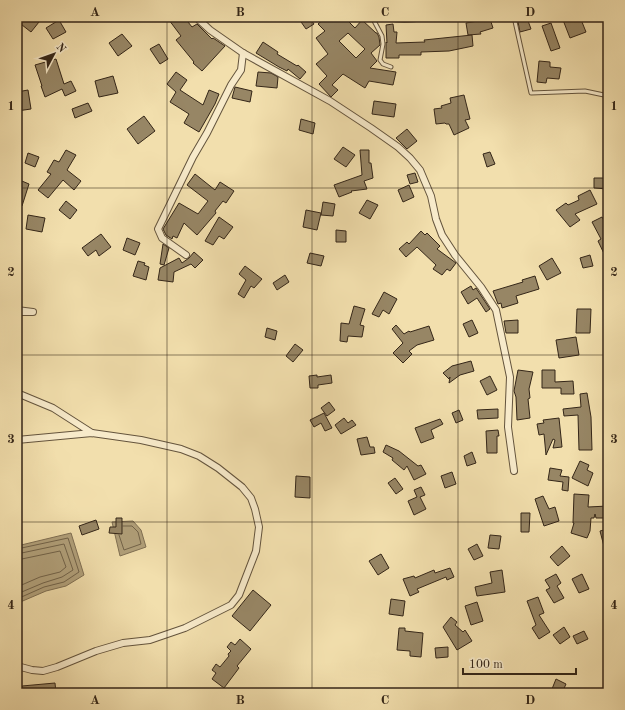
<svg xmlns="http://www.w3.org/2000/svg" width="625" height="710" viewBox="0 0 625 710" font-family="'Old Standard TT',serif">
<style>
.water{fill:#b1a07a;stroke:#7f6f53}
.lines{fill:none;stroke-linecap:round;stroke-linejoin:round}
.shore{stroke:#726349;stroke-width:1}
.building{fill:#978665;stroke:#342618;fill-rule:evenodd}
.service-casing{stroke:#64543d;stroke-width:5}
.minor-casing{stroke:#64543d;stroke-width:8}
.service{stroke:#f7eaca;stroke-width:3}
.minor{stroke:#f7eaca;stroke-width:6}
.grid{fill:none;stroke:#342618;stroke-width:1;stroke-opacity:0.55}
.neatline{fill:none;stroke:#342618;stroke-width:1.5}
.grid-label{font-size:13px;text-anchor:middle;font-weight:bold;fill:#342618}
</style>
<rect width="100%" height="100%" fill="#f2dfad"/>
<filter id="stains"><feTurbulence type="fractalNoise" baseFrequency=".005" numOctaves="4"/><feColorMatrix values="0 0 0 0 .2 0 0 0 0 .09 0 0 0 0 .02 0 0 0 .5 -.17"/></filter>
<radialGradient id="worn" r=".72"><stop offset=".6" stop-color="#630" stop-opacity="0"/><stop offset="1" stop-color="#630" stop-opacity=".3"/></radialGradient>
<!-- water -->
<g class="water">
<polygon points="133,521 141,530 146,547 120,556 112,522"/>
<polygon points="71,533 84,575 66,586 46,591 18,603 17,546"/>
</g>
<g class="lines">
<!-- shore -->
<g class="shore">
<polyline points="119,535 124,550 141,544 138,532 132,526 123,526"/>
<polyline points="17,549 68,538 79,572 64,582 44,587 17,599"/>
<polyline points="17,554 64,544 73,570 62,577 43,583 17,594"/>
<polyline points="17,560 60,551 66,567 60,572 40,577 17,587"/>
</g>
</g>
<!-- building -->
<g class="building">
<polygon points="17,17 43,17 31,32 17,21"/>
<polygon points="173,17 184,17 192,27 197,24 212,39 213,38 225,46 202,71 193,63 194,62 176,40 181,36 169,20"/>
<polygon points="302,17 309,17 314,24 306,29 299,19"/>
<path d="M 326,17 L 344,17 L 355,28 L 362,20 L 376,33 L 377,33 L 379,37 L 380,45 L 371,53 L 377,61 L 370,68 L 396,72 L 393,85 L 369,81 L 365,88 L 343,74 L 332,85 L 338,90 L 331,97 L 319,84 L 327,76 L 316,64 L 328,54 L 316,38 L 325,31 L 318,24 ZM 348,33 L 365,49 L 356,58 L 339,41 Z"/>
<polygon points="517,17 521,17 522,20 527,18 531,29 520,32"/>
<polygon points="571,17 580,17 586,32 570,38 563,20"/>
<polygon points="490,19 493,28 480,32 481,34 468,35 466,23"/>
<polygon points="59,20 66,32 53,39 46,28"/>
<polygon points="551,23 560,48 551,51 542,26"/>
<polygon points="393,24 394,32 397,32 396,43 425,42 424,40 472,35 473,46 449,51 421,52 421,55 399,55 399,58 386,58 386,42 387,43 386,25"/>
<polygon points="122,34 132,46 118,56 109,43"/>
<polygon points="263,42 278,52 277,54 297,66 298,65 306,72 300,79 288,69 287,71 279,67 256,53"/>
<polygon points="159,44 168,59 160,64 150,49"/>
<polygon points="56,59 64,84 71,81 76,91 65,96 62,89 45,97 41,86 42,86 35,65"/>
<polygon points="539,61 550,62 550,67 561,68 559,79 547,78 546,83 537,82"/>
<polygon points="176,72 187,80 180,90 203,105 209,90 219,94 215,104 199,132 184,123 189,114 170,102 176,92 167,84"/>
<polygon points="258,72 271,73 278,77 277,88 256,86"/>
<polygon points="113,76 118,93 99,97 95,81"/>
<polygon points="235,87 252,91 250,102 232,98"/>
<polygon points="28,90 31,109 17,111 17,92"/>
<polygon points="464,95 470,119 465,120 469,128 454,135 449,124 446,124 445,123 436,124 434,109 442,108 441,106 451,103 450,98"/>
<polygon points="374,101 396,104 394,117 372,114"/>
<polygon points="88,103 92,111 75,118 72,109"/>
<polygon points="144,116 155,131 138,144 127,129"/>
<polygon points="301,119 315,123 313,134 299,130"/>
<polygon points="407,129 417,141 407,149 396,138"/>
<polygon points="343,147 355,155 346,167 334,159"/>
<polygon points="66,150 76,155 67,170 81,181 74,190 63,180 48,198 38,190 51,174 47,172 54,160 59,162"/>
<polygon points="360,150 369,150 369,163 371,163 373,178 364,181 367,189 351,191 352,192 339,197 334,185 362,175"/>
<polygon points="490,152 495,164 487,167 483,154"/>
<polygon points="28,153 39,157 35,167 25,163"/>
<polygon points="415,173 418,182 410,184 407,175"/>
<polygon points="195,174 215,190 220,182 234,191 226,203 223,201 215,211 216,213 197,235 184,223 177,238 173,236 172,239 166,235 163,229 179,203 198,214 208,201 187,185"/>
<polygon points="594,178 608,178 608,189 594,188"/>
<polygon points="17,179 29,184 22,206 17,204"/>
<polygon points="409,185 414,197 403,202 398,190"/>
<polygon points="590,190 597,204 575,214 580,220 570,227 556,210 566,203 568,205 579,200 578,196"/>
<polygon points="367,200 378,205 370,219 359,213"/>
<polygon points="66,201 77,210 70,219 59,210"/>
<polygon points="323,202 335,204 333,216 321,215"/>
<polygon points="306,210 321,213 317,230 303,227"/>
<polygon points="28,215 45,218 42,232 26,229"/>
<polygon points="219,217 233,227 224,239 219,236 213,245 205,241"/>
<polygon points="602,217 606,224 608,223 608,262 598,241 601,239 592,222"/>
<polygon points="336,230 346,231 346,242 336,242"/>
<polygon points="421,231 425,235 427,233 440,246 437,249 456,263 450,271 447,269 442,275 433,269 436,265 417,247 406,257 399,249 407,242 409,244"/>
<polygon points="101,234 111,247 99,256 96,250 88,256 82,248"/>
<polygon points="127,238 140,243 135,255 123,250"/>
<polygon points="163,244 169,248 164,265 160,264"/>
<polygon points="194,252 203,260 195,268 191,264 174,272 173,282 158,280 160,268 179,258 182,263 189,258"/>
<polygon points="310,253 324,256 321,266 307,263"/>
<polygon points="590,255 593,266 583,268 580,258"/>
<polygon points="552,258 561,273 547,280 539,266"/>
<polygon points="138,261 145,263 144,265 149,267 146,280 133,276"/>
<polygon points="245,266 262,279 254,288 251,286 244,298 238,294 246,280 239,274"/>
<polygon points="285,275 289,282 277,290 273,283"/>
<polygon points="535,276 539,289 516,296 518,303 502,308 501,303 498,304 493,291 523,282 522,280"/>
<polygon points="471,286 473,290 476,288 490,309 486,312 477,298 468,304 461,292"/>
<polygon points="384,292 397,299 389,314 383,310 379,317 372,314"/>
<polygon points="354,306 365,309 360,325 364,326 362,337 348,336 347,342 340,341 341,323 349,324"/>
<polygon points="577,309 591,309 590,333 576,333"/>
<polygon points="472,320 478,333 469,337 463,324"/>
<polygon points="518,320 518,333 506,333 504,321"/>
<polygon points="396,325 404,334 409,331 410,332 429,326 434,340 417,345 409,351 412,354 403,363 393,353 403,343 392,329"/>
<polygon points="267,328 277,331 275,340 265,337"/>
<polygon points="576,337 579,355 559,358 556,340"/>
<polygon points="295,344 303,350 293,362 286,356"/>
<polygon points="471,361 474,371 460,375 449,383 450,377 449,379 443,373 452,366"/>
<polygon points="518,370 533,372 529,389 530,398 528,399 530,418 517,420 516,397 514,391"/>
<polygon points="542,370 555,370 555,382 573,381 574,394 561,394 561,388 542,388"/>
<polygon points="317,375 317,377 331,375 332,383 318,385 318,388 310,388 309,376"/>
<polygon points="490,376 497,390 487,395 480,381"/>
<polygon points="587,393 591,417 592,450 579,450 578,415 564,416 563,409 581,407 580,394"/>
<polygon points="329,402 335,410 327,416 321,408"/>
<polygon points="498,409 498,418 478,419 477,410"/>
<polygon points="459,410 463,420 456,423 452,413"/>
<polygon points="324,413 332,428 325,431 321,423 314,427 310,420"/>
<polygon points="344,418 348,423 352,420 356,425 341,434 335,425"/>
<polygon points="559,418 562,447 553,448 555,440 553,439 546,455 544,434 539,435 537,424 544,423 543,420"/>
<polygon points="440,419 443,424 431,430 434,438 421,443 415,428"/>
<polygon points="498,430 499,436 497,436 497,453 487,453 486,431"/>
<polygon points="367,437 370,447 374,447 375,453 361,455 357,439"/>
<polygon points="386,445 399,451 418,466 421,465 426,474 414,480 407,466 404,470 392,460 393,458 383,452"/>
<polygon points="472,452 476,463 467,466 464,456"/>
<polygon points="580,461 589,465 587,470 593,473 588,486 572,478"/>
<polygon points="550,468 562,470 560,476 569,477 568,491 562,490 563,482 548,480"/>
<polygon points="452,472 456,484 445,488 441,476"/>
<polygon points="296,476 310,477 310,498 295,497"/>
<polygon points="395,478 403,489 396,494 388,483"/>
<polygon points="421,487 425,495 420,497 426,509 414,515 408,501 417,497 414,490"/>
<polygon points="574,494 589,495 588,507 608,506 608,518 596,518 595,514 594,518 591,518 590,531 587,538 571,533 574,523 573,523"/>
<polygon points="543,496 549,509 555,507 559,521 544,526 535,499"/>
<polygon points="521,513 530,513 529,532 521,532"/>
<polygon points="116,518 122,518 122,534 109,533 110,527 116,527"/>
<polygon points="96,520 99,529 82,535 79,526"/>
<polygon points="608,529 608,554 606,554 600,531"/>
<polygon points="490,535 501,536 499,549 488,548"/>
<polygon points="477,544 483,556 474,560 468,549"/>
<polygon points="562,546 570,556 558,566 550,557"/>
<polygon points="381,554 389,568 378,575 369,561"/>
<polygon points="450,568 454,577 447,580 446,577 417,589 419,592 410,596 403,579 414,576 415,578 434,570 435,573"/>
<polygon points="502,570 505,592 477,596 475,587 492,583 490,572"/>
<polygon points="556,574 561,583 557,586 564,598 554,603 546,590 550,588 545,580"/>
<polygon points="582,574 589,589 579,593 572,579"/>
<polygon points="253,590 271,605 250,631 232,616"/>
<polygon points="538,597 544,613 539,615 550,632 539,639 532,628 536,625 527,601"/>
<polygon points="391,599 405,601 403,616 389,614"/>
<polygon points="477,602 483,621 471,625 465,606"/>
<polygon points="451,617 457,622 455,625 463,632 465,630 472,641 457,650 443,627"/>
<polygon points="564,627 570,637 560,644 553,635"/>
<polygon points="399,628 405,628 405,631 423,633 421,657 410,656 410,651 397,650"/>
<polygon points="584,631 588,639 577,644 573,636"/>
<polygon points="240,639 251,649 237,666 239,668 224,688 212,679 216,673 212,670 216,664 220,667 229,656 228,654 231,651 227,647 231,642 235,645"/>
<polygon points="448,647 448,657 436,658 435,648"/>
<polygon points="556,679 566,684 562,693 552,689"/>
<polygon points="55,683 56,693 23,693 22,686"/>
</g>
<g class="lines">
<!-- service casing -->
<g class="service-casing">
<g id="service">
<polyline points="372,17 382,36 383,44 380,60 383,64 391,67"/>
<polyline points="514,17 531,93 585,91 604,95"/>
</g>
</g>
<!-- minor casing -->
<g class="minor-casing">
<g id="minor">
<polyline points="196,17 210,30 243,53 330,101 371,128 398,147 410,158 420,170 431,196 436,219 442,235 455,255 481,287 496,310 510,377 508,427 514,471"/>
<path d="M 388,17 C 401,20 412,19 425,17"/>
<polyline points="186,255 162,238 158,229 193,157 207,133 231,85 241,70 243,53"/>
<polyline points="17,310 33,312 17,312"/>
<polyline points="17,393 53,408 92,433"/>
<polyline points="17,440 92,433 141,440 181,449 199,456 218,468 242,487 251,498 255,509 259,527 256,551 239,595 231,605 185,628 150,640 123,643 96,651 57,667 43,671 32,670 17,666"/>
</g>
</g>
<!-- service -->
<use href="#service" class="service"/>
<!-- minor -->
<use href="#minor" class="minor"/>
</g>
<!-- grid -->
<path class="grid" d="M 167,17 L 167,693M 312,17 L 312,693M 458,17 L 458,693M 17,188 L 608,188M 17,355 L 608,355M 17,522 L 608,522"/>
<!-- margin -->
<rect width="625" height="710" fill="none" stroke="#f2dfad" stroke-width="44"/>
<!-- north arrow -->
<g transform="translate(54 54) rotate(49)" stroke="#f7eaca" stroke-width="3" paint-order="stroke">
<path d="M0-3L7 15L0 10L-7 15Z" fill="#342618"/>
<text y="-6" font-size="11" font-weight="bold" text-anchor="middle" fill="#342618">N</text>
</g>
<!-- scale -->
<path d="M463 668v6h113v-6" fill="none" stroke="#342618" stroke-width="2"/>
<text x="469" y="668" font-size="12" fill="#342618" stroke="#f7eaca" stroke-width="3" paint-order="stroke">100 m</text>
<rect x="22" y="22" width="581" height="666" class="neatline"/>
<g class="grid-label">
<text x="95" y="16">A</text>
<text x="240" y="16">B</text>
<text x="385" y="16">C</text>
<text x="530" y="16">D</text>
<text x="11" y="110">1</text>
<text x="614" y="110">1</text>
<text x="11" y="276">2</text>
<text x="614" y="276">2</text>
<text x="11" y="443">3</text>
<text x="614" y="443">3</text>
<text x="11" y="609">4</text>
<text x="614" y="609">4</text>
<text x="95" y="704">A</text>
<text x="240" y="704">B</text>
<text x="385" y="704">C</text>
<text x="530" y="704">D</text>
</g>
<rect width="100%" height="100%" filter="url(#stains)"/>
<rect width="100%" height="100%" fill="url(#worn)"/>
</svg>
